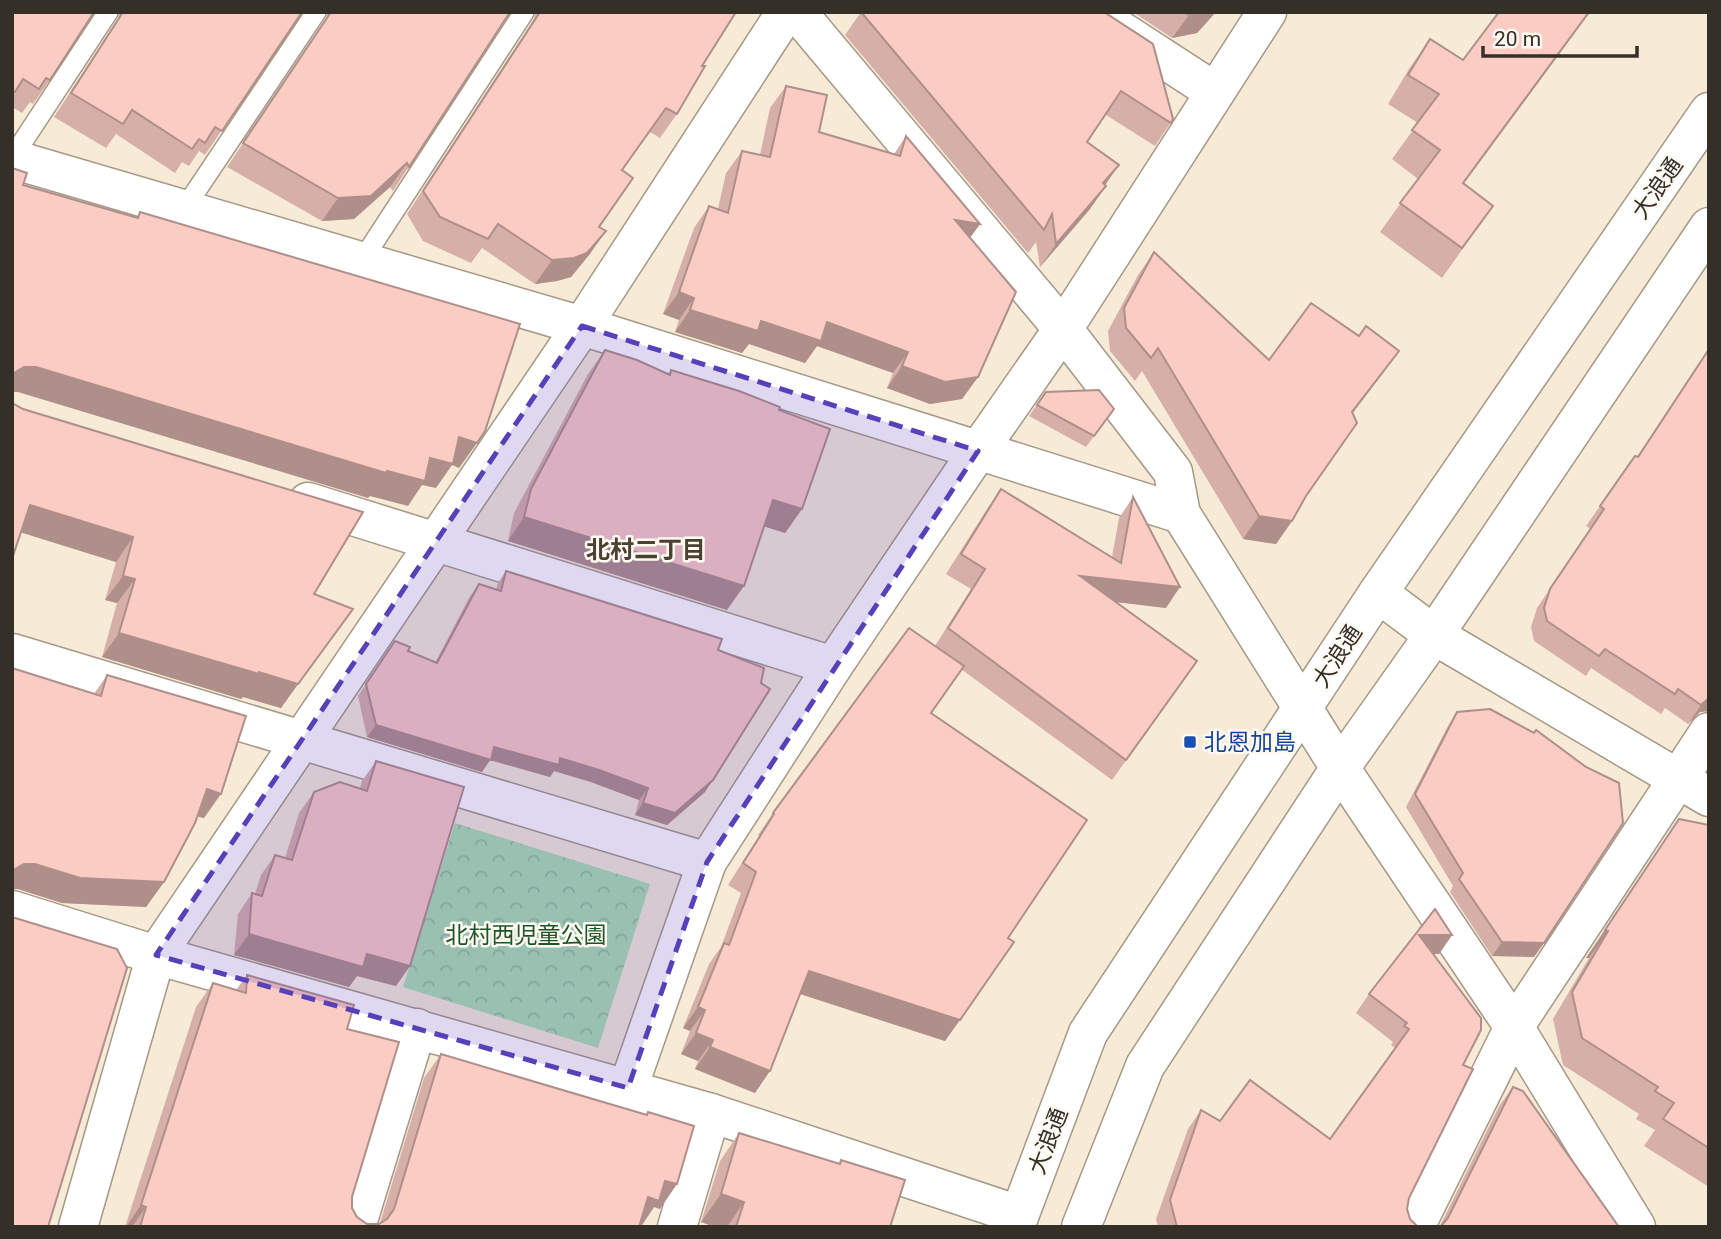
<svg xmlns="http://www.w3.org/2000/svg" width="1721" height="1239" viewBox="0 0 1721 1239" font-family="Roboto,'Noto Sans JP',sans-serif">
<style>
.park{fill:url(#park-crowns)}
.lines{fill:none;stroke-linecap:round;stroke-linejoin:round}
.service-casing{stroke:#a49986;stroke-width:22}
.minor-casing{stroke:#a49986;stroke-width:41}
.tertiary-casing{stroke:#a49986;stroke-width:41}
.primary-casing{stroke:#a49986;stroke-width:41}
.service{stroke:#fff;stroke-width:19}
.minor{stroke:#fff;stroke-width:38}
.tertiary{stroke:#fff;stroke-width:38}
.primary{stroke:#fff;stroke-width:38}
.wall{fill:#d7afa9}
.shaded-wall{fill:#af8f89}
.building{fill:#faccc4;stroke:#af8f89;stroke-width:2}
.marked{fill:#5840b8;fill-opacity:0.2;stroke:#5840b8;stroke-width:5;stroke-dasharray:14 9;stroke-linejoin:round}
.transit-dot{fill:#1a4fb4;stroke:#fef9f1;stroke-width:2.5}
.labels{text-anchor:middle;stroke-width:5;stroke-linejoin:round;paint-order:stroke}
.street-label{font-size:23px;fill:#342f27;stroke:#fef9f1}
.transit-label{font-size:23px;fill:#164399;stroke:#fef9f1;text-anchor:start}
.park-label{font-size:23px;fill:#1b5527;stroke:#fef9f1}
.neighbourhood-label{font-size:24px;font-weight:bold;fill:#4b4130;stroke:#fef9f1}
</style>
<defs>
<pattern id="park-crowns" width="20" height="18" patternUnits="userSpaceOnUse" patternTransform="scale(1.75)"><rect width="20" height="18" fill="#aae0b0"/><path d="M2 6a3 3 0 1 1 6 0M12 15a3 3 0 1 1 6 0" fill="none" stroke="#93c097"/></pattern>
</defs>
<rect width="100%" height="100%" fill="#f7ebd7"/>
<!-- park -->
<polygon class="park" points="455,823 650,884 598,1048 403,987"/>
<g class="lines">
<!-- service casing -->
<g class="service-casing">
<g id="service">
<polyline points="12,158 108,12"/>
<polyline points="184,209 316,12"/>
<polyline points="361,262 524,12"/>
</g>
</g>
<!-- minor casing -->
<g class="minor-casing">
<g id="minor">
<polyline points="797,12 1063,329 1173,472 1181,514 1340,768 1514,1027 1636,1227"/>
<polyline points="1092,12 1215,92"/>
<polyline points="12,159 582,326 1181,514"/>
<polyline points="308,502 833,666"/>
<polyline points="12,653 707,862"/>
<polyline points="12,910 156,955 711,1113 1019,1215"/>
<polyline points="628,1088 707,862 833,666 978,451 1063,329 1267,12"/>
<polyline points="78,1227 156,955 582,326 786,12"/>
<polyline points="356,1227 417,1028"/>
<polyline points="677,1227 711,1113"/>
<polyline points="1415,1227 1514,1027 1709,732"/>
</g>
</g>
<!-- tertiary casing -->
<g class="tertiary-casing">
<polyline id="tertiary" points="1378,593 1434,635 1709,797"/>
</g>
<!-- primary casing -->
<g class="primary-casing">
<g id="primary">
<polyline points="1015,1227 1088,1033 1378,593 1709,112"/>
<polyline points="1081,1227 1145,1066 1340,768 1434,635 1709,227"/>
</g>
</g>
<!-- service -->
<use href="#service" class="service"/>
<!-- minor -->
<use href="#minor" class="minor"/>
<!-- tertiary -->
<use href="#tertiary" class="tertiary"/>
<!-- primary -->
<use href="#primary" class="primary"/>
</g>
<!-- wall -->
<g class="wall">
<polygon points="12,12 50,80 33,104 30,102 22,113 12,107"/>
<polygon points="119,12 302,12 205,155 199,151 189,166 182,162 175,173 116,134 106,148 54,117 118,19"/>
<polygon points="327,12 510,12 393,191 390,187 354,219 322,221 227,167 326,19"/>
<polygon points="535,12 736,12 702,66 677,114 660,138 650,132 622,170 599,227 606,231 589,255 571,277 557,281 535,284 482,248 471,263 423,241 407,214 534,19"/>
<polygon points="861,12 1104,12 1173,119 1155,146 1106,115 1087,142 1105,185 1090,209 1040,267 1036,242 1028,253 845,35"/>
<polygon points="1133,12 1216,12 1197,33 1172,38"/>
<polygon points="1430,39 1463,184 1493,206 1442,278 1380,232 1418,179 1392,159 1418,123 1388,104 1409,69"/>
<polygon points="786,86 819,132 894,154 906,136 980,224 970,238 978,377 962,399 930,404 887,388 893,373 817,346 805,363 749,344 742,353 675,332 679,320 663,314 694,228 709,206 718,209 726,173 742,151 760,155 770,108"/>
<polygon points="1154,252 1269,360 1383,373 1352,413 1292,521 1276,544 1243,539 1142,371 1135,381 1110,351 1108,331 1138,275"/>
<polygon points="1709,348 1709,711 1700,712 1688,724 1665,708 1661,714 1591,668 1586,676 1534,641 1531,627 1537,608 1591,529 1586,526 1635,456 1637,457"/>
<polygon points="605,350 668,374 671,370 779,410 802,509 785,533 764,526 727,610 508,541 514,513 588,374"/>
<polygon points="1046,392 1114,409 1086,447 1029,416"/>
<polygon points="14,404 314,594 281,708 243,697 241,699 102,657 117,603 105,600 116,562 21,532"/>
<polygon points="1001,489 1112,557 1119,518 1133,497 1166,608 1116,602 1197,661 1112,780 961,669 931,713 1008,938 945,1041 800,994 755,1093 695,1069 698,1061 681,1054 690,1031 683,1028 709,964 721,947 741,893 728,885 759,836 758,835 773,813 935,646 971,589 946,574 987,509"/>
<polygon points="506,571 718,650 705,792 667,825 635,815 639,800 591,782 554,771 550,777 490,760 482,772 367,737 358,696 395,641 408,651 435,663 470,596 479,584 496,589 498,583"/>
<polygon points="107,675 204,818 198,817 164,882 146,907 62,903 18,889 94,694"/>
<polygon points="1457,712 1534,957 1492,956 1450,892 1453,886 1406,807 1448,726"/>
<polygon points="376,761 396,986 357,976 349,987 234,955 238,914 252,893 255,894 261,875 275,855 285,858 299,813 314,792 360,788 362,781"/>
<polygon points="1679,819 1709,825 1709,1187 1644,1146 1655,1130 1636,1119 1639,1114 1563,1065 1553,1019 1589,958 1586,958"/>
<polygon points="1452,935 1439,954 1434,954 1463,1065 1409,1198 1407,1209 1410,1219 1418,1227 1158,1227 1156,1219 1188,1129 1201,1110 1220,1121 1330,1139 1395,1048 1391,1045 1393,1042 1356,1013 1369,994"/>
<polygon points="247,975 347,1029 352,1208 357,1217 367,1224 380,1223 424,1078 441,1054 646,1115 648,1112 660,1209 654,1207 642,1225 640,1224 639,1227 125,1227 196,1007 213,983 236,990"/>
<polygon points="1513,1087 1619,1227 1440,1226 1499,1106"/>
<polygon points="739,1133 838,1164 841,1160 890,1227 715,1227 701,1222 720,1161"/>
</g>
<!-- shaded-wall -->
<g class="shaded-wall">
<polygon points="1203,12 1216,12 1197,33 1172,38 1189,15"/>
<polygon points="1589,12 1590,12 1442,213 1463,183"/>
<polygon points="407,163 390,187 354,219 322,221 338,198"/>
<polygon points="1119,165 1103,188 1103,183"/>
<polygon points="1106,186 1090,209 1040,267 1056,244"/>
<polygon points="955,220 980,224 964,246"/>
<polygon points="606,231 589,255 571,277 557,281 535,284 552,260"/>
<polygon points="679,292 694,298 679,320 663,314"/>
<polygon points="690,310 761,321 827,322 908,352 893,373 817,346 805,363 749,344 742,353 675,332"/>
<polygon points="1399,351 1383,373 1336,435 1352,412"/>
<polygon points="902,366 978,377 962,399 930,404 887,388"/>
<polygon points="24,367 36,367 387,471 430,458 459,437 477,443 459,468 452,465 436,488 422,485 408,506 370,496 368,498 18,392 12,392 12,375 14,373"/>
<polygon points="773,500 802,509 785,533 756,524"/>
<polygon points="30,505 133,537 116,562 13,530"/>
<polygon points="1259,516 1292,521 1276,544 1243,539"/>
<polygon points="524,517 744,586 727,610 508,541"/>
<polygon points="123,576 135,579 117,603 105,600"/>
<polygon points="1080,576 1180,587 1166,608 1066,596"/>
<polygon points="119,633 259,672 335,633 281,708 243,697 241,699 102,657"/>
<polygon points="1709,698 1709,711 1700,712 1688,724 1701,705"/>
<polygon points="376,725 494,747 560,758 599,770 648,788 639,800 591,782 554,771 550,777 490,760 482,772 367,737"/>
<polygon points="713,780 705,792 667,825 635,815 643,803"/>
<polygon points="207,789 221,794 204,818 190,814"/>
<polygon points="24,864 35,864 164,882 146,907 62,903 18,889 12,889 12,873 15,869"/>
<polygon points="1605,930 1608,931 1589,958 1586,958"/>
<polygon points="249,934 367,954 410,966 396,986 357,976 349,987 234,955"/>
<polygon points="1419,935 1452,935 1439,954 1406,954"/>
<polygon points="1502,942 1544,943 1534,957 1492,956"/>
<polygon points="809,971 960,1020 945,1041 794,992"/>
<polygon points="698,1007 705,1010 690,1031 683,1028"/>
<polygon points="696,1033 713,1040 698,1061 681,1054"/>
<polygon points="710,1047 770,1071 755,1093 695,1069"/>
<polygon points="665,1181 677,1184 660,1209 654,1207 642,1225 631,1222 648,1197"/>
<polygon points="721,1194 744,1202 727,1227 715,1227 701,1222"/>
<polygon points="141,1205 146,1207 132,1227 126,1227"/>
</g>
<!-- building -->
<g class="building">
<polygon points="12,12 94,12 50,80 46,78 39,89 23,79 15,92 12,91"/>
<polygon points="123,12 302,12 222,131 215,127 205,143 199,139 192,149 132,110 123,124 71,93"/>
<polygon points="331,12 510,12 409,167 407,163 371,196 338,198 243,143"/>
<polygon points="540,12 736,12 702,66 705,66 677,114 666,108 622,170 633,178 599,227 606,231 587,253 574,258 552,260 498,224 488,239 440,217 423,191"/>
<polygon points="861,12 1104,12 1153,44 1173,119 1171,123 1121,91 1087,142 1119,165 1103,183 1106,186 1056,244 1052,214 1044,230"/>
<polygon points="1184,12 1203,12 1189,15"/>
<polygon points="1499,12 1589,12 1463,183 1493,206 1462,248 1400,203 1440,150 1412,130 1439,94 1408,75 1430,39 1463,60"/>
<polygon points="786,86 827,95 819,132 900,156 906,136 980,224 955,220 1016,292 978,377 945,382 902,366 908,352 827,322 821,341 761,321 758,331 690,310 694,298 679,292 709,206 728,213 742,151 770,157"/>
<polygon points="12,168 27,173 23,185 138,218 140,212 520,324 485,431 477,443 459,437 453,464 430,458 425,481 387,471 386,473 36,367 24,367 14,373 12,376"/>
<polygon points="1154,252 1269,360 1311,303 1359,336 1366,326 1399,351 1352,412 1357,423 1306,496 1292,521 1259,516 1158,348 1151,358 1126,328 1124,308"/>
<polygon points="1709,349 1709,698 1701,705 1678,689 1675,694 1605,649 1599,656 1547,621 1544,608 1550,589 1604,509 1600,506 1635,456 1638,457"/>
<polygon points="605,350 637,360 670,375 671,370 739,391 780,407 779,410 830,429 802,509 773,500 744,586 524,517 531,489"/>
<polygon points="1099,390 1114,409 1094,436 1037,405 1046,392"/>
<polygon points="12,401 14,404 23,409 363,512 314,594 353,609 298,684 259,672 259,674 119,633 135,579 123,576 133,537 30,505 12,559"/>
<polygon points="1001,489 1121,563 1133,497 1180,587 1080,576 1197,661 1126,760 948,628 985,569 961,554"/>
<polygon points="506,571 722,639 718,650 764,668 761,683 770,689 713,780 675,813 643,803 648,788 599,770 560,758 559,765 494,747 491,760 376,725 366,684 395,641 410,647 408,651 437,663 479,584 501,591"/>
<polygon points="909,628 964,666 931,713 1087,820 1008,938 1014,942 960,1020 809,971 770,1071 710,1047 713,1040 696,1033 705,1010 698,1007 724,943 729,945 756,872 743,863 774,814 773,813"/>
<polygon points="12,668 101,696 107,675 246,716 221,794 207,789 195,823 164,882 80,878 35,864 24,864 15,869 12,873"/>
<polygon points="1490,709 1534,733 1536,730 1586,767 1619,783 1623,823 1544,943 1502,942 1459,879 1463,873 1415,794 1457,712"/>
<polygon points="376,761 464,787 410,966 367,954 363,967 249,934 252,893 262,896 275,855 292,860 314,792 340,782 367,791"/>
<polygon points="1679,819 1709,825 1709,1148 1663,1119 1674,1103 1655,1091 1658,1087 1582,1038 1572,992 1608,931 1605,930"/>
<polygon points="1435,909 1452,935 1419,935 1481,1018 1481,1030 1463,1065 1473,1069 1409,1198 1407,1209 1410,1219 1418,1227 1177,1227 1170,1200 1201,1110 1220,1121 1250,1080 1330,1139 1409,1029 1404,1026 1407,1023 1369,994"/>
<polygon points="12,917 117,949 127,968 48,1227 12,1227"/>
<polygon points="247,975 354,1005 347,1029 399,1042 352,1197 352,1208 357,1217 367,1224 379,1224 387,1219 394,1209 441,1054 647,1115 648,1112 694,1126 677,1184 665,1181 659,1201 648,1197 639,1227 140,1227 146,1207 141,1205 213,983 246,993"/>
<polygon points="1513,1087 1523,1091 1619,1227 1438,1227 1441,1226 1448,1218"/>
<polygon points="739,1133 840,1164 841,1160 905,1180 890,1227 736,1227 744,1202 721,1194"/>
</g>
<!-- marked area -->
<path class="marked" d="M 582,326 L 978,451 L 707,862 L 628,1088 L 156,955 Z"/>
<!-- markers -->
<rect class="transit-dot" x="1183" y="735" width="14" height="14" rx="3.5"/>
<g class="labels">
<!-- street labels -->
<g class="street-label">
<text transform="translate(1657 188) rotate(-55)" y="8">大浪通</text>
<text transform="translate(1337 656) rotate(-57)" y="8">大浪通</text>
<text transform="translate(1048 1141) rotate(-69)" y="8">大浪通</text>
</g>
<!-- transit labels -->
<g class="transit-label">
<text x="1204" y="750">北恩加島</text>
</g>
<!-- park labels -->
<g class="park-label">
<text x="526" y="943">北村西児童公園</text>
</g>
<!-- neighbourhood labels -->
<g class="neighbourhood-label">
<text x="646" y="558">北村二丁目</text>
</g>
</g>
<!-- border -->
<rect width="1721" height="1239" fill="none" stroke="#342f27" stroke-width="28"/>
<!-- scale -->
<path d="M1483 46v10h154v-10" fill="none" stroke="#342f27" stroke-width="3.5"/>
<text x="1494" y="46" font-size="21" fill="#342f27" stroke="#fef9f1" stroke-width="5" paint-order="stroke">20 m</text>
</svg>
